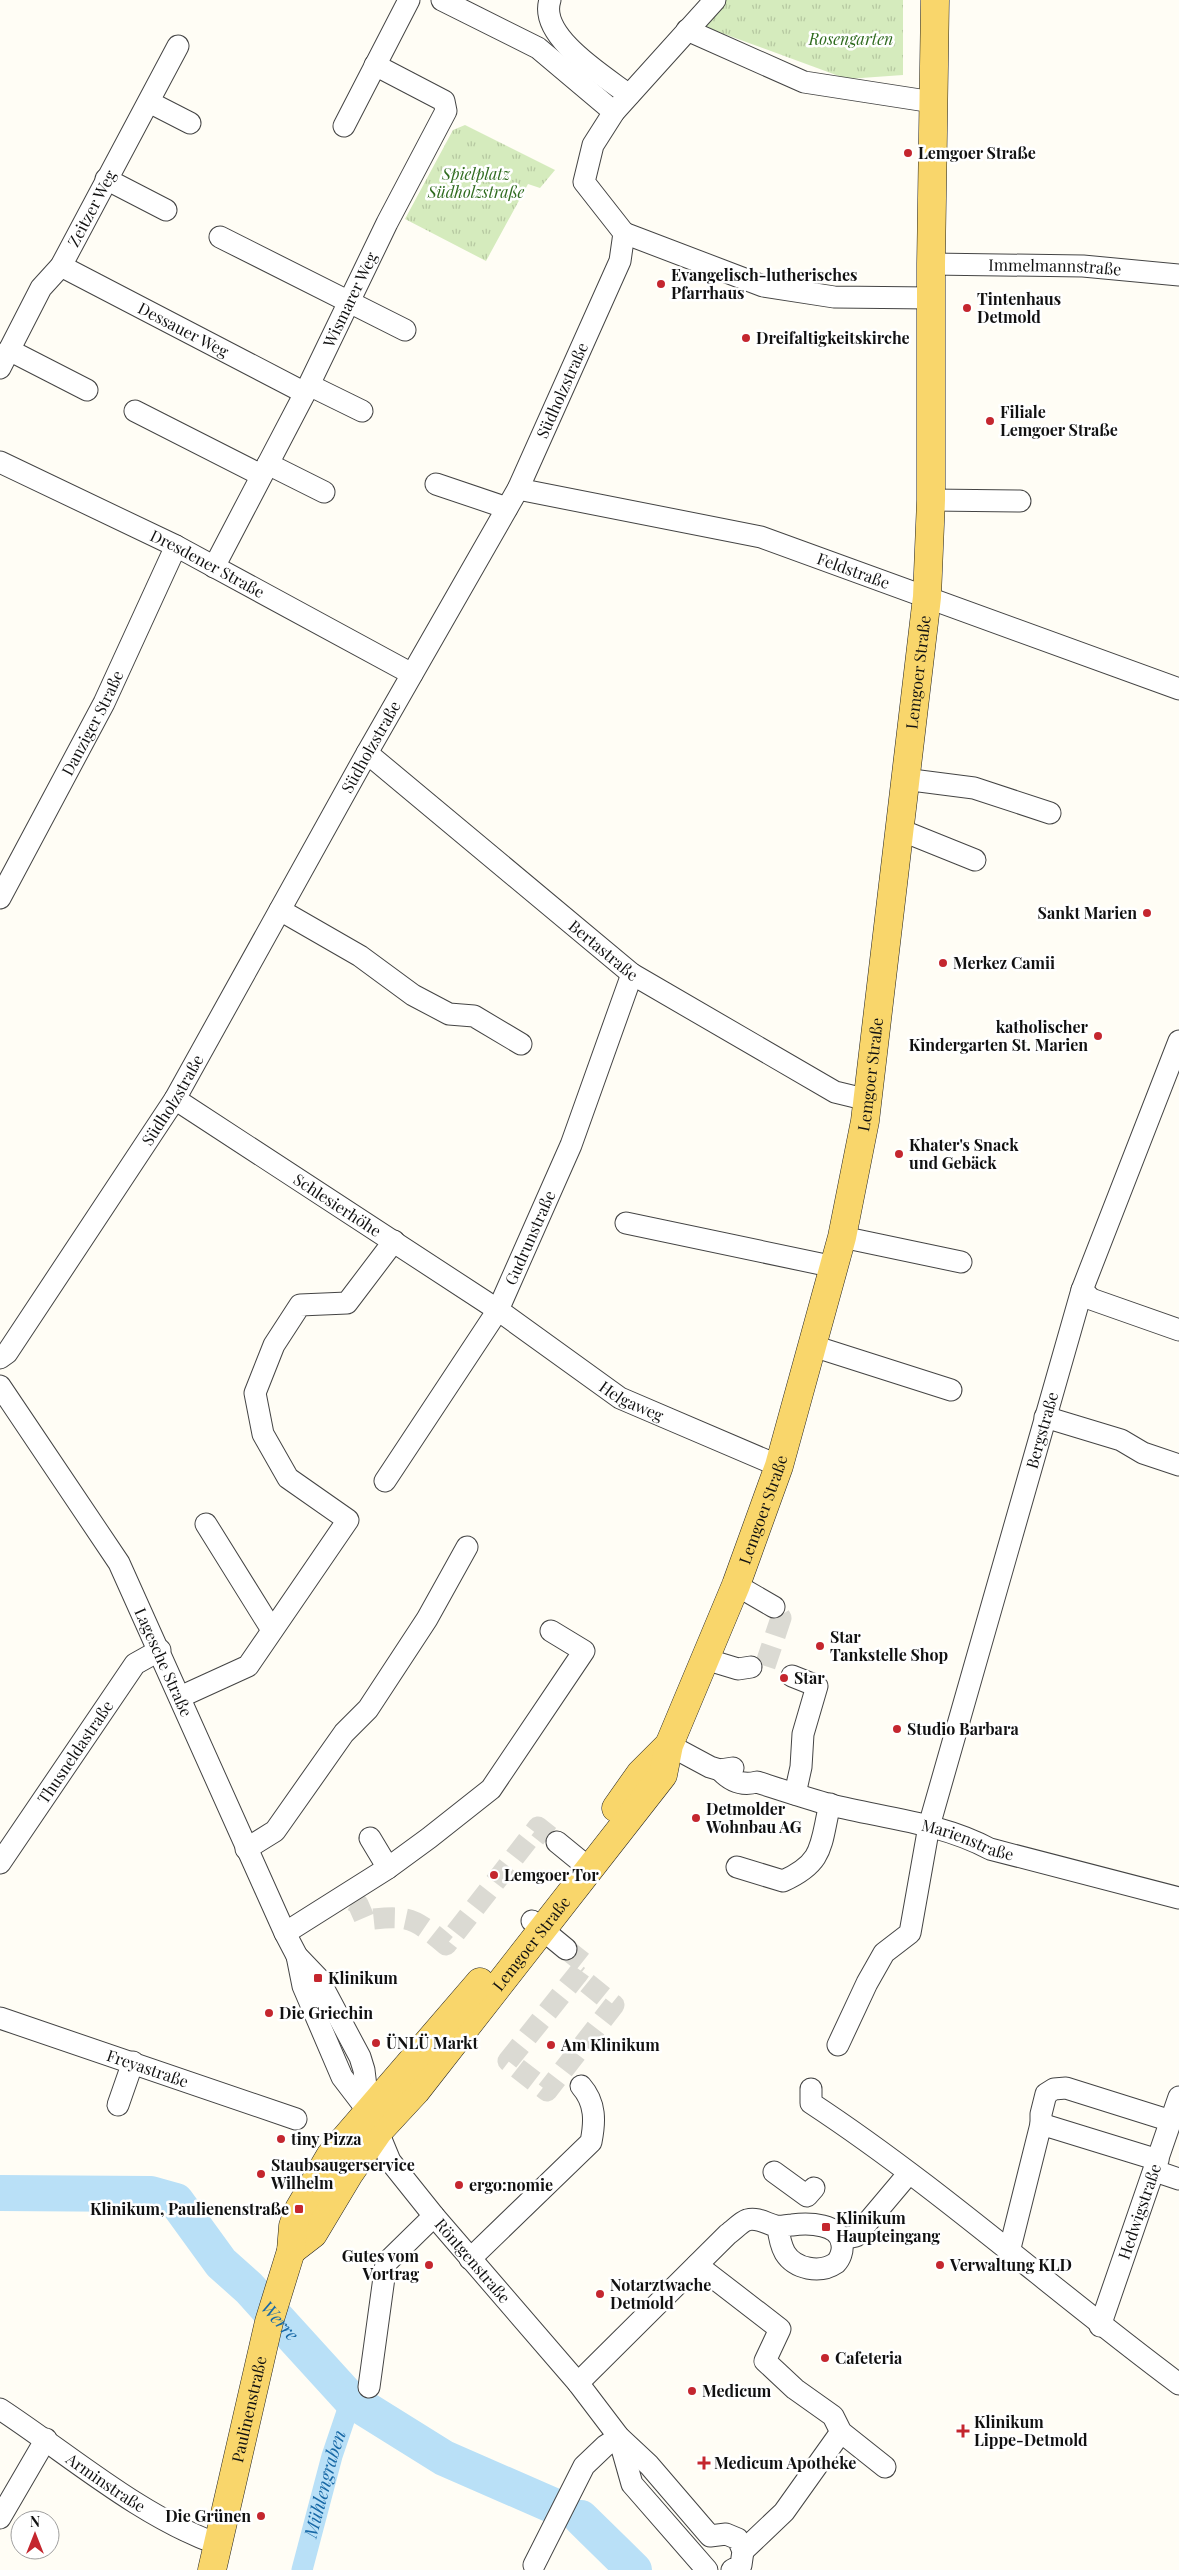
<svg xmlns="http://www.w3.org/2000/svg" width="1179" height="2570" viewBox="0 0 1179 2570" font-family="'Playfair Display',serif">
<defs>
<pattern id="grass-tufts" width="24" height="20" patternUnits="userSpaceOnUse" patternTransform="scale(1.25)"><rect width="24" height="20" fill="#d5ebbd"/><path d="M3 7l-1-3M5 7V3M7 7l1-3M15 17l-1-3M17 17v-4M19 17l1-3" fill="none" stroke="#b6c8a1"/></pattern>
</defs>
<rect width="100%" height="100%" fill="#fffdf5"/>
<g fill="url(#grass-tufts)">
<path d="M726 0H903V75L847 79 705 27Z"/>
<path d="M465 125 555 170 540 188 528 184 486 261 405 219 453 130Z"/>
</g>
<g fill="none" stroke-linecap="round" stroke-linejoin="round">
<path stroke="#b9e0f7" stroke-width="21" id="s1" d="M302 2570 332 2456 351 2400"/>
<g stroke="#b9e0f7" stroke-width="36">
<path id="s2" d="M0 2193 151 2194 176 2201 221 2263 249 2288 351 2400 444 2458 554 2506"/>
<path d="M581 2518 634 2570"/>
</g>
<g stroke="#dbdad3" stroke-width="21" stroke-dasharray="21 11" stroke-linecap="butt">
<path d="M765 1666 781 1618 774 1607"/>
<path d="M353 1901 358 1904 365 1920C409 1915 413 1917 446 1945L538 1827 557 1842"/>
<path d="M566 1949 585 1964 577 1975 508 2061 547 2091 614 2005 577 1975"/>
</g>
<g stroke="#444" stroke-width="23">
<g id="minor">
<path d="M442 0 538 48 614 112"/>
<path d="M550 0C538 36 604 76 629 95"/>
<path d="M687 30 804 82 933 102"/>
<path d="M149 102 190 123"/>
<path d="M344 126 409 0"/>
<path d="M106 179 166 210"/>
<path d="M624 233 763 286 834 297 931 298"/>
<path d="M220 237 405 330"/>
<path id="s3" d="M931 264 1083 266 1179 275"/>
<path id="s4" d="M61 266 305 393"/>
<path d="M9 350 87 390"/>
<path id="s5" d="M0 368 41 288 61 266 178 46"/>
<path d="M309 385 362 411"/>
<path d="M135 411 261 475"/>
<path id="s6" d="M0 462 176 546 412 674"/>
<path d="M268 464 324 492"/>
<path d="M436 484 507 508"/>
<path id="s7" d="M518 489 761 537 1179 689"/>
<path d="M931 500 1020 501"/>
<path id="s8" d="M214 567 305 393 387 223 446 111 444 101 375 65"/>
<path id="s9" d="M367 753 632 974 835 1092 868 1100"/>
<path d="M904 779 974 788 1050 813"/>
<path d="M898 829 975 860"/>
<path id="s10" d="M0 898 104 703 176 546"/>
<path d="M280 910 360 956 413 995 449 1014 474 1016 521 1044"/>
<path id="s11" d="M175 1099 498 1310 620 1398 779 1466"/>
<path d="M626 1223 835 1267"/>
<path d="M842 1237 961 1262"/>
<path d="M1082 1290 1091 1299 1179 1330"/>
<path d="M813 1346 951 1390"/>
<path id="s12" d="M0 1358 7 1353 175 1099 367 753 518 489 620 261 624 233 584 182 593 145 614 112 715 0"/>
<path id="s13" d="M0 1386 119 1563 285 1933 297 1956 318 1978 360 2057 364 2070 369 2112"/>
<path d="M1045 1417 1121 1440 1143 1453 1179 1465"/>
<path id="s14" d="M385 1481 498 1310 571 1145 632 974"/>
<path d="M206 1524 272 1630"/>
<path d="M736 1585 774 1607"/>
<path d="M705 1659 738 1669 751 1667"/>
<path d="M792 1676 817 1686 803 1734 801 1767 795 1794"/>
<path d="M180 1697 248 1666 348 1520 288 1478 263 1434 255 1393 274 1345 300 1305 347 1303 394 1241"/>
<path d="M669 1745 710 1767 720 1770 733 1768"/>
<path id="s15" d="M720 1770C730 1781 742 1786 757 1782 782 1790 806 1798 831 1805 884 1818 942 1823 990 1849L1179 1898"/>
<path d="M370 1838 388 1868"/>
<path d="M557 1842 590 1869"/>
<path d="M246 1849 275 1831 344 1733 368 1709 427 1619 467 1547"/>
<path id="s16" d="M0 1863 135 1664 160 1650"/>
<path d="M737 1867 783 1881C825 1862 820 1845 830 1804"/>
<path d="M532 1921 566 1949"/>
<path d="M285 1933 388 1868 429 1838 491 1789 584 1651 551 1631"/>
<path d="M297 1956 303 1986 342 2077 368 2111"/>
<path id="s17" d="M0 2018 296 2119"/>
<path id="s18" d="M838 2045 867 1983 884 1953 910 1933 929 1826 1082 1290 1179 1041"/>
<path d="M811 2089V2103C940 2188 1055 2292 1179 2384"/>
<path d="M118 2105 133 2062"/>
<path d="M1041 2124V2114L1046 2094 1054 2089 1066 2088 1171 2121"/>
<path id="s19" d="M378 2132 390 2161 434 2216 578 2383 619 2437 649 2465 710 2536 726 2534 738 2539 743 2551 741 2565 732 2570"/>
<path d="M1155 2171 1179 2179"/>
<path d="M774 2172 807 2196 814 2188"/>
<path d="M842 2239 856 2236 904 2179 910 2174"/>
<path d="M1009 2252 1041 2124 1158 2160"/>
<path d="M470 2259 591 2142C595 2122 596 2103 581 2086"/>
<path d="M697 2265 780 2329 765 2361 795 2389 833 2416 841 2432 885 2467"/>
<path id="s20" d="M1100 2326 1179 2097"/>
<path d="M578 2383 728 2234C734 2230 741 2222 747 2220 758 2217 767 2224 776 2226 781 2227 787 2225 792 2225 808 2223 841 2223 842 2245 843 2251 840 2259 836 2263 820 2274 795 2269 785 2253 780 2244 779 2236 778 2227"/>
<path d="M369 2387 386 2263 434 2216"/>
<path id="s21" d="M0 2409C70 2455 138 2515 217 2544"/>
<path d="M619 2438 632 2484 707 2570"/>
<path d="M0 2518 46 2439"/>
<path d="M743 2551 784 2512 841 2432"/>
<path d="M534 2565 584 2466 605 2446 619 2437"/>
</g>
</g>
<g stroke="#222" stroke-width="29">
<g id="major">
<path d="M616 1808 640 1774 668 1746"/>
<path id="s22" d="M291 2251 313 2234 349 2174 378 2132 416 2091 663 1775 669 1745 736 1585 779 1466 842 1237 865 1121 927 597 931 500V264L935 0"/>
<path id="s23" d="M212 2570 269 2322 291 2251 293 2226 299 2209 330 2156 480 1982"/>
</g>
</g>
<use href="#minor" stroke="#fff" stroke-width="21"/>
<use href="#major" stroke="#f9d66b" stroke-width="28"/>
</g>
<g fill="#c4262e" stroke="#fff" stroke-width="2">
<circle cx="908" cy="153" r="5"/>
<circle cx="661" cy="284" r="5"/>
<circle cx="967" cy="308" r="5"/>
<circle cx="746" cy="338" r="5"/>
<circle cx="990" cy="421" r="5"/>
<circle cx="1147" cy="913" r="5"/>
<circle cx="943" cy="963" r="5"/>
<circle cx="1098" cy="1036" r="5"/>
<circle cx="899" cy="1154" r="5"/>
<circle cx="820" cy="1646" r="5"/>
<circle cx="784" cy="1678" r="5"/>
<circle cx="897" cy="1729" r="5"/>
<circle cx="696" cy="1818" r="5"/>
<circle cx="494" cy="1875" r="5"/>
<rect x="313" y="1973" width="10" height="10" rx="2.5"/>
<circle cx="269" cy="2013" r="5"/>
<circle cx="376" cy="2043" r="5"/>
<circle cx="551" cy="2045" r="5"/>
<circle cx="281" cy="2139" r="5"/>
<circle cx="261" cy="2174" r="5"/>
<circle cx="459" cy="2185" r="5"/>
<rect x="294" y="2204" width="10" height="10" rx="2.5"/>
<rect x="821" y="2222" width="10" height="10" rx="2.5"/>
<circle cx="429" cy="2265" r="5"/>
<circle cx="940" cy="2265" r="5"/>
<circle cx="600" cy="2294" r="5"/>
<circle cx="825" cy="2358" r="5"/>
<circle cx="692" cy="2391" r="5"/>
<path d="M960.5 2423.5h5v5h5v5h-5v5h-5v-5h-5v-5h5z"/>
<path d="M701.5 2455.5h5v5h5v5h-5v5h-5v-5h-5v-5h5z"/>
<circle cx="261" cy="2516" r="5"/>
</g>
<g text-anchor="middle" stroke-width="5" stroke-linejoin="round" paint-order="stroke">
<g font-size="16" font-style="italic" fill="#2f6b1f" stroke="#fff">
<text x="851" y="45">Rosengarten</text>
<text x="476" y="180">Spielplatz<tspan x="476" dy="18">Südholzstraße</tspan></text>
</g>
<g font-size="16" font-weight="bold" fill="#111" stroke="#fff" text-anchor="start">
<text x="918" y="159">Lemgoer Straße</text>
<text x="671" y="281">Evangelisch-lutherisches<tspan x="671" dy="18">Pfarrhaus</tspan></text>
<text x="977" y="305">Tintenhaus<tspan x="977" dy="18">Detmold</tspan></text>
<text x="756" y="344">Dreifaltigkeitskirche</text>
<text x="1000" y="418">Filiale<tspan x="1000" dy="18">Lemgoer Straße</tspan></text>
<text x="1137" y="919" text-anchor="end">Sankt Marien</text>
<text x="953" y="969">Merkez Camii</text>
<text x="1088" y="1033" text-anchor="end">katholischer<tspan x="1088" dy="18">Kindergarten St. Marien</tspan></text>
<text x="909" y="1151">Khater's Snack<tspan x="909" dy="18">und Gebäck</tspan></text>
<text x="830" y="1643">Star<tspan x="830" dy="18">Tankstelle Shop</tspan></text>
<text x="794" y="1684">Star</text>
<text x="907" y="1735">Studio Barbara</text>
<text x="706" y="1815">Detmolder<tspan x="706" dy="18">Wohnbau AG</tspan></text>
<text x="504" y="1881">Lemgoer Tor</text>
<text x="328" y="1984">Klinikum</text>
<text x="279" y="2019">Die Griechin</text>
<text x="386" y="2049">ÜNLÜ Markt</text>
<text x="561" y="2051">Am Klinikum</text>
<text x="291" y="2145">tiny Pizza</text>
<text x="271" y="2171">Staubsaugerservice<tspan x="271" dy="18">Wilhelm</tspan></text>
<text x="469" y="2191">ergo:nomie</text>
<text x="289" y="2215" text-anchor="end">Klinikum, Paulienenstraße</text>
<text x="836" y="2224">Klinikum<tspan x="836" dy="18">Haupteingang</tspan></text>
<text x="419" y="2262" text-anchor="end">Gutes vom<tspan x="419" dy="18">Vortrag</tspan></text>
<text x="950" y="2271">Verwaltung KLD</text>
<text x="610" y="2291">Notarztwache<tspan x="610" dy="18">Detmold</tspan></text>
<text x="835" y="2364">Cafeteria</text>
<text x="702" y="2397">Medicum</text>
<text x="974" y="2428">Klinikum<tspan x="974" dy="18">Lippe-Detmold</tspan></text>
<text x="714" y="2469">Medicum Apotheke</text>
<text x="251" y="2522" text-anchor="end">Die Grünen</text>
</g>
<g font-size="16" fill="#111" stroke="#fff">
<text dy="6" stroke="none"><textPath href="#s5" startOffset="185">Zeitzer Weg</textPath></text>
<text dy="6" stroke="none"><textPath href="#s3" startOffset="124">Immelmannstraße</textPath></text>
<text dy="6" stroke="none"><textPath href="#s8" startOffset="300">Wismarer Weg</textPath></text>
<text dy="6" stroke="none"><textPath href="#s4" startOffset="138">Dessauer Weg</textPath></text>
<text dy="6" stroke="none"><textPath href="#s12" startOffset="1121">Südholzstraße</textPath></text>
<text dy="6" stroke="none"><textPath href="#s6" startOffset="231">Dresdener Straße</textPath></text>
<text dy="6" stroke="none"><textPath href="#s7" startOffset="346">Feldstraße</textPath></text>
<text dy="6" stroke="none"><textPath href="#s22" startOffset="1744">Lemgoer Straße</textPath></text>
<text dy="6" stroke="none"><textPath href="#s10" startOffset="198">Danziger Straße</textPath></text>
<text dy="6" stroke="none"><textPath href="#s12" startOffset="716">Südholzstraße</textPath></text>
<text dy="6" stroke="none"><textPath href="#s9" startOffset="308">Bertastraße</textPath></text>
<text dy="6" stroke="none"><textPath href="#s22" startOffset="1339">Lemgoer Straße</textPath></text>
<text dy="6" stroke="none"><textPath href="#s12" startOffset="311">Südholzstraße</textPath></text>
<text dy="6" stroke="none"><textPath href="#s11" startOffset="194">Schlesierhöhe</textPath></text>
<text dy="6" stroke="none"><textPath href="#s14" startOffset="284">Gudrunstraße</textPath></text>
<text dy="6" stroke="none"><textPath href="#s11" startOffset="548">Helgaweg</textPath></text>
<text dy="6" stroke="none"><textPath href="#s18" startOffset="656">Bergstraße</textPath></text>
<text dy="6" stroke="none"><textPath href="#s22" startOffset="890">Lemgoer Straße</textPath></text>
<text dy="6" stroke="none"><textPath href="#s13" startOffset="322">Lagesche Straße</textPath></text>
<text dy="6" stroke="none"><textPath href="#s16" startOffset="134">Thusneldastraße</textPath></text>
<text dy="6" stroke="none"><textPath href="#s15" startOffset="260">Marienstraße</textPath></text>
<text dy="6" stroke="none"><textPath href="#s22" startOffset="392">Lemgoer Straße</textPath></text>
<text dy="6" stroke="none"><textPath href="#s17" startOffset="156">Freyastraße</textPath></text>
<text dy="6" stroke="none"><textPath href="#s20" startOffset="121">Hedwigstraße</textPath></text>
<text dy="6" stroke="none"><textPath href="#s19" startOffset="161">Röntgenstraße</textPath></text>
<text dy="6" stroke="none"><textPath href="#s23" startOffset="165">Paulinenstraße</textPath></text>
<text dy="6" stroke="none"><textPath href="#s21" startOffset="129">Arminstraße</textPath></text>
</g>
<g font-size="18" font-style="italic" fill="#1768a6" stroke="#fff">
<text dy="6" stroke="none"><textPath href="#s2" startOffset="336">Werre</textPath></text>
<text dy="6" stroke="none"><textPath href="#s1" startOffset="89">Mühlengraben</textPath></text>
</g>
</g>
<g transform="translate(35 2535)"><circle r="24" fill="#ffffff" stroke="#a0a0a0"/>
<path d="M0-4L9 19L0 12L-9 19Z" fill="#c4262e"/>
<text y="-8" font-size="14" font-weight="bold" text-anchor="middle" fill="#111111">N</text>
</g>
</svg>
